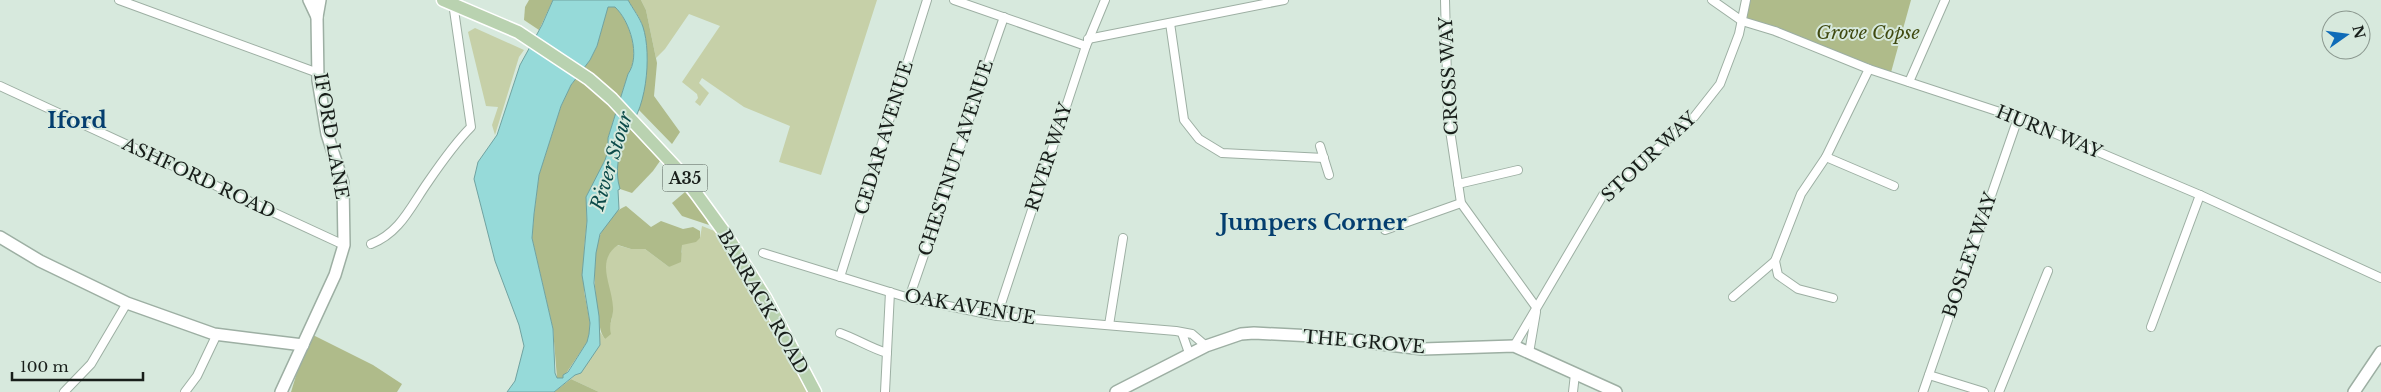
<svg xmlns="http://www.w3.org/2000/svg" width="2381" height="392" viewBox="0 0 2381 392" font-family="'Libre Baskerville',serif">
<rect width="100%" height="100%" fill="#d7e9dd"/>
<g fill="#c6d0a8">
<path d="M641 0H877L821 175 779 162 790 126 744 107 702 78 699 83 709 93 700 106 695 102 698 98 697 94 682 82 720 26 689 14 665 49 656 58 646 10Z"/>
<path d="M475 28 524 50 519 57 495 135 492 125 498 107 486 106 468 32Z"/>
<path d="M702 226 727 236 815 392H599L571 379 600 345V332L605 339C607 332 611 324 612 317 616 292 592 263 617 245L631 249H645L669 267 682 252V244L700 238Z"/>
</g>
<g fill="#afbb8a">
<path d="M529 0H553L539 30 524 20 525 7Z"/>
<path d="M628 0H641L646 10 657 63 654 96 680 132 672 144 638 109C648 84 650 54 643 28 641 18 633 9 628 0Z"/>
<path d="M1746 0H1911L1890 76 1742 21Z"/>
<path d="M608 6 615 7C630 21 641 56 628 74L608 138V151L605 161 586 197 587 221 584 250V291L590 323 589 334 587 342 563 378H557L553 329 532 238 534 214 539 175 561 106 571 85 590 60 597 46Z"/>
<path d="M629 128 660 161 653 171 632 193 620 189 616 177 617 166 623 133Z"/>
<path d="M685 192 701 210 709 225 682 216 672 203Z"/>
<path d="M626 206 651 227 661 221 683 229 693 227 700 231V238L696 242 682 245 681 262 669 267 645 249H631L618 245C595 261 612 285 613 307 614 317 608 324 611 334L605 339C599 331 600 324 598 314 593 279 588 223 626 206Z"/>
<path d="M309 333 373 365 402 384 397 392H291Z"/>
<path d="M571 379 599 392H554Z"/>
</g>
<path fill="#96dad9" stroke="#70a2a0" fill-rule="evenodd" d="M553 0H628C633 9 640 18 643 27 652 54 647 116 623 133 620 153 614 170 620 189L618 190 619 209 600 234 596 253 594 283 599 316 600 345 581 373 575 375 554 392H507L515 381 524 346 519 325 495 261 474 179 478 162 497 135 520 65 542 25ZM608 7H615C630 21 641 56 628 74L608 138V151L605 160 586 197 587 221 582 275 590 323 589 334 587 342 568 372 563 375V378H557L555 373 553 329 532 238 534 214 539 175 561 106 571 85 590 60 597 46Z"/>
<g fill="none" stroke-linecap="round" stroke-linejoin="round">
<g stroke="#9dafa3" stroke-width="10">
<g id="street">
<path d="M119 0 318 73"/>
<path d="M954 0 1086 46"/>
<path d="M1445 0 1448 117 1461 203 1536 307"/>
<path d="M1712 0 1742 21 1775 31 1869 69 2018 118 2200 195 2381 278"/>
<path d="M1170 23 1184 120 1199 139 1222 153 1324 158"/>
<path d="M1088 39 1284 0"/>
<path d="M1909 82 1945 0"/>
<path d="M0 86 344 245"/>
<path d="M1320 146 1329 175"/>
<path d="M1826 157 1894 186"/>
<path d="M1458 184 1518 170"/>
<path d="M1385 230 1461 203"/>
<path d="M371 244C400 233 411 206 428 182 441 163 455 143 471 127L453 3"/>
<path d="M763 253 909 298 997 316 1176 331 1192 334 1206 346"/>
<path d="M840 277 927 0"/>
<path d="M1733 297 1775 261"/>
<path d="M909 298C942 205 971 110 1004 17"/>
<path d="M1833 298 1798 289 1778 275 1775 261 1801 194 1826 157 1869 69"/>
<path d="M997 316 1086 46 1105 0"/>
<path d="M1109 325 1123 238"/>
<path d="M2151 327 2200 195"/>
<path d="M840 333C857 339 870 348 887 353"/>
<path d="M1182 333 1189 353"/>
<path d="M1514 346 1603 195 1694 117 1720 84 1739 34 1746 0"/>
<path d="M1529 353 1536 312"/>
<path d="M1929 375 1984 392"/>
<path d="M64 392 91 364 127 303"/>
<path d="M185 392 197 376 217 334"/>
<path d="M885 392 890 292"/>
<path d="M1573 392 1575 374"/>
<path d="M1923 392 2018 118"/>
<path d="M1999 392 2048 271"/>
</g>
</g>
<g stroke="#9dafa3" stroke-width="14">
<g id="secondary">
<path d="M309 0 317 17"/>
<path d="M0 237 40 261 127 303 214 334 303 345"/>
<path d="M281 392 335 275 344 245 343 183 327 134 318 80 317 17 320 0"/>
<path d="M1116 392 1206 346 1241 334 1254 333 1313 336 1423 349 1514 346 1616 392"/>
<path d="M2354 392 2381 352"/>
</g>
</g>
<g stroke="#fff" stroke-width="15">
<path id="primary" d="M443 0 518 32 589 79 612 99 682 174 727 236 766 299 815 392"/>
</g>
<use href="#street" stroke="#fff" stroke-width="8"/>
<use href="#secondary" stroke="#fff" stroke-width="11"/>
<use href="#primary" stroke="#b9d2b0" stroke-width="12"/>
</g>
<g text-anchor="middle" stroke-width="4" stroke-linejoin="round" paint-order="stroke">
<rect fill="#d7e9dd" stroke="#515b54" stroke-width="1" x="662.5" y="164.5" width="45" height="27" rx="4"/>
<g font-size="16" font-weight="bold" fill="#181e1a">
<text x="685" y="184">A35</text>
</g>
<g font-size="18" font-style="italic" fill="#404a11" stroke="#d7e9dd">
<text x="1868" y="39">Grove Copse</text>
</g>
<g font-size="18" fill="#181e1a" stroke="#d7e9dd">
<text transform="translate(1449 76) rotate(-93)" y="6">CROSS WAY</text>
<text transform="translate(2049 132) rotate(22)" y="6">HURN WAY</text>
<text transform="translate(331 136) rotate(80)" y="6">IFORD LANE</text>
<text transform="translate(884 138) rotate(-73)" y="6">CEDAR AVENUE</text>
<text transform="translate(1049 157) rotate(-72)" y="6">RIVER WAY</text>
<text transform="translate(1649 157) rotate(-43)" y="6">STOUR WAY</text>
<text transform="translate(956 158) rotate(-72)" y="6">CHESTNUT AVENUE</text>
<text transform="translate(199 178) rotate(25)" y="6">ASHFORD ROAD</text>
<text transform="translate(1970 255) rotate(-71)" y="6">BOSLEY WAY</text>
<text transform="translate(763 302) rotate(60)" y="6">BARRACK ROAD</text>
<text transform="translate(970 307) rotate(10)" y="6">OAK AVENUE</text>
<text transform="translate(1364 342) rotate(5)" y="6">THE GROVE</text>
</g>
<g font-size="19" font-style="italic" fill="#0b4a49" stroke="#d7e9dd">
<text transform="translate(611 161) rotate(-73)" y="7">River Stour</text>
</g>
<g font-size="22" font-weight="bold" fill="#043e6f" stroke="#d7e9dd">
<text x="77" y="128">Iford</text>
<text x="1313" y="230">Jumpers Corner</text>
</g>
</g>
<g transform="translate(2346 35) rotate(76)"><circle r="24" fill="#d7e9dd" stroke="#8b988f"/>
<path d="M0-4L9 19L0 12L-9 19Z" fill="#0f6bb8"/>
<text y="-8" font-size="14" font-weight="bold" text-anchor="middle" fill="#181e1a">N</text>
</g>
<path d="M12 372v8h131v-8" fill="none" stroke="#181e1a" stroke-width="2.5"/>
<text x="20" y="372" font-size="15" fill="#181e1a" stroke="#d7e9dd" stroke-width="4" paint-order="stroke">100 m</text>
</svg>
